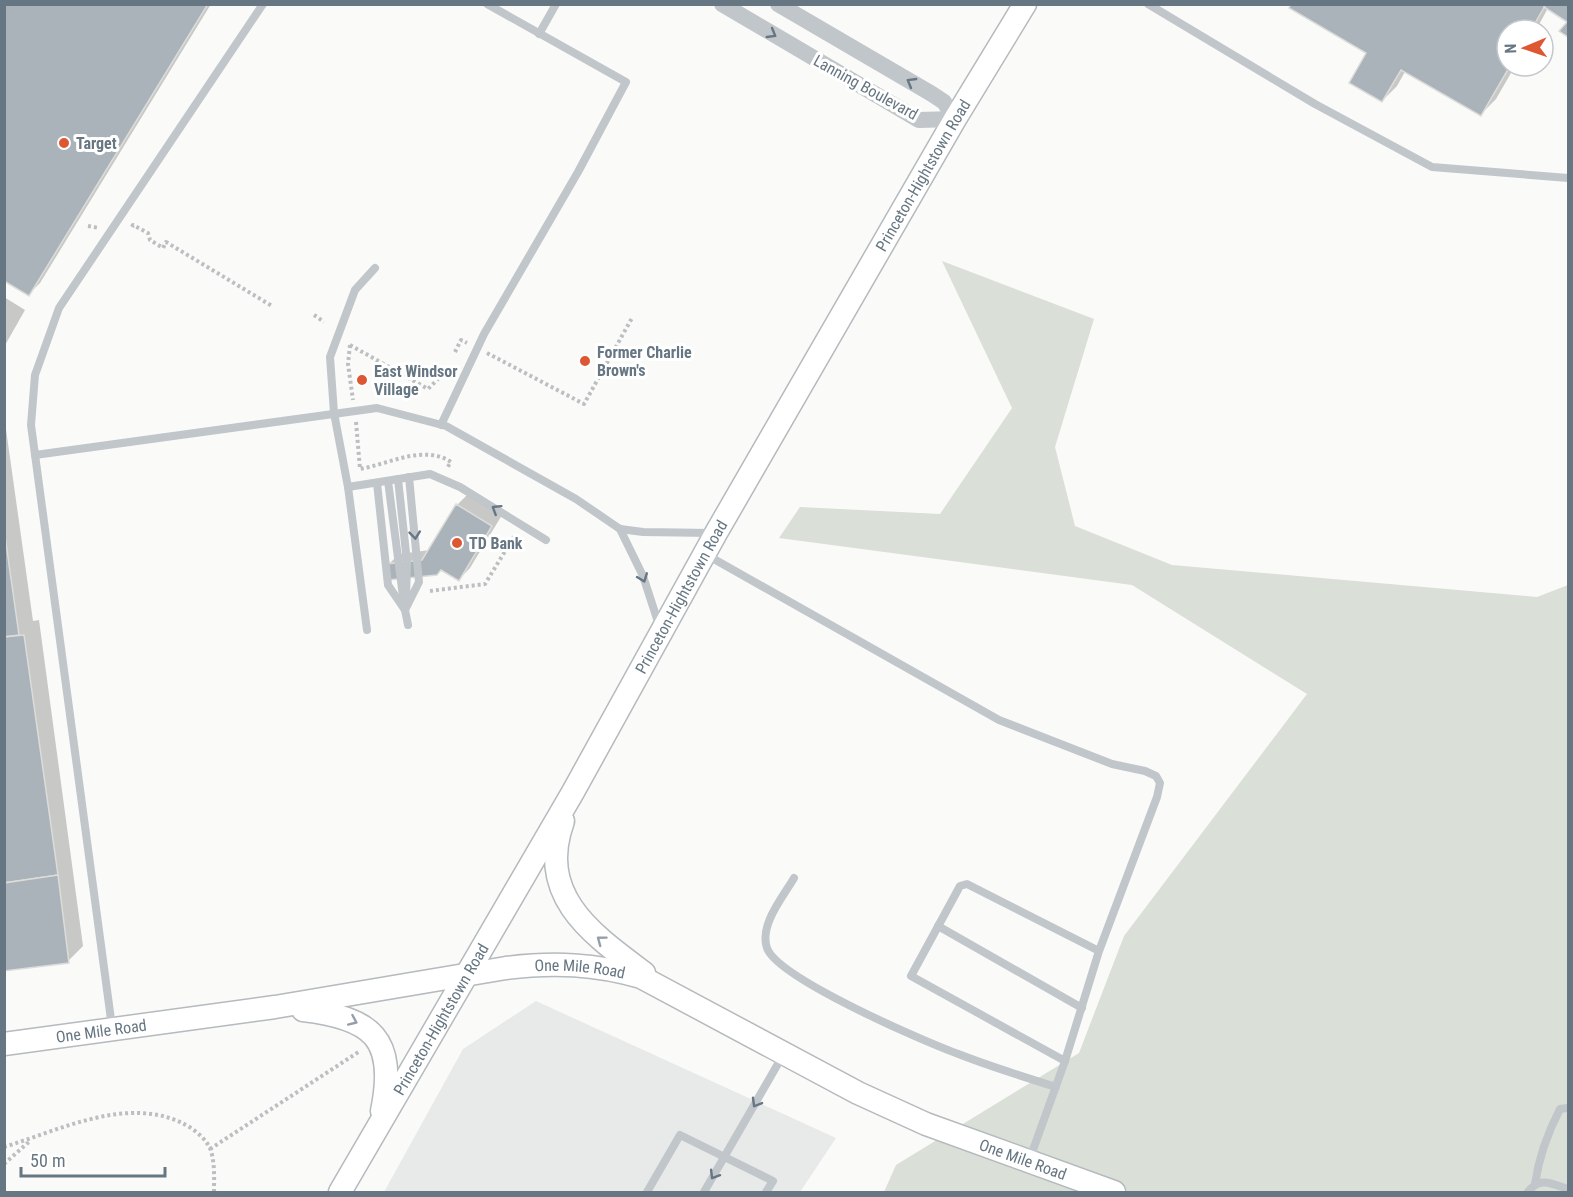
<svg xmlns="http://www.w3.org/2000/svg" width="1573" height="1197" viewBox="0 0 1573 1197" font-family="'Roboto Condensed',sans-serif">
<rect width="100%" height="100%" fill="#fafaf8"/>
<path fill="#e8e9e9" d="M536 1001 836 1138 800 1192H384L463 1049Z"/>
<path fill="#dadfd7" d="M942 261 1094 319 1055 447 1075 526 1172 565 1537 597 1568 585V1192H884L896 1165 1079 1053 1124 936 1307 694 1132 585 779 538 800 507 940 514 1012 408Z"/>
<g fill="#0003">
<path d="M4 4H211L40 283 29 294Z"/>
<path d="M1293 4H1568V21L1548 8 1536 30H1507V66H1515L1496 99 1481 114 1406 70 1397 86 1382 101 1368 53Z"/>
<path d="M4 297 25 310 4 347Z"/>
<path d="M4 415 33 621 39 620 83 946 68 961 4 970Z"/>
<path d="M468 494 502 515 470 568 459 579 442 569 388 565 399 554 430 550 457 505Z"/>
</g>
<g fill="#aab3b9" stroke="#dcdcda" stroke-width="1.5">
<path d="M4 4H208L29 296 4 281Z"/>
<path d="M1291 4H1546L1531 30H1507V66H1510L1481 116 1401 70 1382 102 1349 83 1366 53 1289 8Z"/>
<path d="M1546 4H1568V37L1559 31 1567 22 1544 7Z"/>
<path d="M456 504 492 526 459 581 441 570 437 575 388 580 386 564 422 560Z"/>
<path d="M4 529 19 635 4 637Z"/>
<path d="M24 635 58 875 4 883V637Z"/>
<path d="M58 875 69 963 4 971V883Z"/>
</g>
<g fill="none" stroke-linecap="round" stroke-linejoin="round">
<g stroke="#b4babe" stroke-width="25">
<g id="secondary">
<path d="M563 821C536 896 592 934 644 973"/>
<path d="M303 1010C372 1018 397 1038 382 1111"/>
<path id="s1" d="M4 1044 275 1007 506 968C554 962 595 964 641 977L858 1093 926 1124 1114 1192"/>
<path id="s2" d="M340 1192 573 792 716 533 955 119 1025 4"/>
</g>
</g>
<g stroke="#bcbfc2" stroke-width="4" stroke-dasharray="3 3" stroke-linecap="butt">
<path d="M88 226 99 228"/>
<path d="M132 227 133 225 148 233 150 240 163 248 166 242 272 306"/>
<path d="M314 315 324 322"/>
<path d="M350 345 348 364 353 400"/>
<path d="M350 345 428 389 440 377"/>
<path d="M455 352 461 340 467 343"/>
<path d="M487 353 584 404 632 318"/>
<path d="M356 422 360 469C389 464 424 444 451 462L447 468"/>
<path d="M430 591 485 584 515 535"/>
<path d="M4 1147C60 1130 126 1096 182 1123 193 1128 207 1139 211 1151 215 1165 214 1178 214 1192"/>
<path d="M210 1149 360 1051"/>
<path d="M4 1164 30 1141"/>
</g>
<g stroke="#c1c6ca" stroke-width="8">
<path d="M1148 4 1315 104 1432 167 1568 178"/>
<path d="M539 34 556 4"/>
<path d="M441 425 484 334 578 172 626 82 487 4"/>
<path d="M35 455 377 408 446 426 576 499 620 529 643 532 712 533"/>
<path d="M398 479 407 562 406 601"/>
<path d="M388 481 404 604"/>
<path d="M377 483 388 585 405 610"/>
<path d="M348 487 430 474 460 487 546 540"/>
<path d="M620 529 643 576 660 628"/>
<path d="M705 554 999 720 1112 764 1145 771 1156 776 1160 783 1157 797 1099 951 1065 1061 911 976 960 886 967 884 1099 951"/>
<path d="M408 625 405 610 419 582 409 477"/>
<path d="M367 630 348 487 334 413 330 357 355 290 375 268"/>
<path d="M794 878C783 897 759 925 767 948 777 978 927 1043 961 1055 992 1067 1024 1077 1056 1087"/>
<path d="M938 926 1082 1008"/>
<path d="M112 1027 31 425 35 375 59 308 263 4"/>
<path d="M1029 1161 1065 1061"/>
<path d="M1535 1184C1539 1156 1547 1134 1560 1109L1568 1108"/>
<path d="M647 1192 680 1135 773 1181 766 1192"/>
<path d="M704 1192 783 1055"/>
<path d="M1528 1192C1540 1176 1552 1184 1568 1189"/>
</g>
<g stroke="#c1c6ca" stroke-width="16">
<path d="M722 4 919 120 955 119"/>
<path d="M778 4 932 94 944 102 955 119"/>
</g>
<use href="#secondary" stroke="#fff" stroke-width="22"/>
</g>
<defs><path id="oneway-chevron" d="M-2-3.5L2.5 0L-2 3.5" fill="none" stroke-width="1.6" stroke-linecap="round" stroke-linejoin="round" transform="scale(1.5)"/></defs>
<g stroke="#667682">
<use href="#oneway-chevron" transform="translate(772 34) rotate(30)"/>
<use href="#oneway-chevron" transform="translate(911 82) rotate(-150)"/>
<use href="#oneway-chevron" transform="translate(496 509) rotate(-148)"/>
<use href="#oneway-chevron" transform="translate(415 535) rotate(84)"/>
<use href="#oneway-chevron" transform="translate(643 578) rotate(69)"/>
<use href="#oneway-chevron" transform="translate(756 1103) rotate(120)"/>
<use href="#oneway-chevron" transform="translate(714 1175) rotate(121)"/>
</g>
<g stroke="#949fa8">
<use href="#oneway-chevron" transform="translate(601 940) rotate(-143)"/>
<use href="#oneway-chevron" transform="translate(353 1021) rotate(24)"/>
</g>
<g fill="#de5733" stroke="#fff" stroke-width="2">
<circle cx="64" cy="143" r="6"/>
<circle cx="585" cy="361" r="6"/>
<circle cx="362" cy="380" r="6"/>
<circle cx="457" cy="543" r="6"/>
</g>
<g text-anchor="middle" stroke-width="6" stroke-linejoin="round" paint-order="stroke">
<g font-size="16" fill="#667682" stroke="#fff">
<text transform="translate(866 87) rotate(29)" y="6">Lanning Boulevard</text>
<text dy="6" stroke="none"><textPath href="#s2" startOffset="1172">Princeton-Hightstown Road</textPath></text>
<text dy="6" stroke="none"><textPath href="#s2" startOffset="686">Princeton-Hightstown Road</textPath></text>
<text dy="6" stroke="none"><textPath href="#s1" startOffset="582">One Mile Road</textPath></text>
<text dy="6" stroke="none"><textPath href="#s2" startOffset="200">Princeton-Hightstown Road</textPath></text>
<text dy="6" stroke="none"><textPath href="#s1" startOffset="98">One Mile Road</textPath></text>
<text dy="6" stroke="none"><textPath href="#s1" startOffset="1068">One Mile Road</textPath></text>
</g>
<g font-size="16" font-weight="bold" fill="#667682" stroke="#fff" text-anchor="start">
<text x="76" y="149">Target</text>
<text x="597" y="358">Former Charlie<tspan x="597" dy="18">Brown's</tspan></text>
<text x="374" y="377">East Windsor<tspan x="374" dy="18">Village</tspan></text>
<text x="469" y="549">TD Bank</text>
</g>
</g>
<rect width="1573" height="1197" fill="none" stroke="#667682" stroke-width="12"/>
<g transform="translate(1525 48) rotate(268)"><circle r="28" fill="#ffffff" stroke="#c2c8cd" stroke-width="1.5"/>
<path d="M0-4.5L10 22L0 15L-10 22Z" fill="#de5733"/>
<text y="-9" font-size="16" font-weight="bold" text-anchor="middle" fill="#667682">N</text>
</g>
<path d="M21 1167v9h144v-9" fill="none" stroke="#667682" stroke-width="3"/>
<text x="30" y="1167" font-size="18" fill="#667682" stroke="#ffffff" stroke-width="4.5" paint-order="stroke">50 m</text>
</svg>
